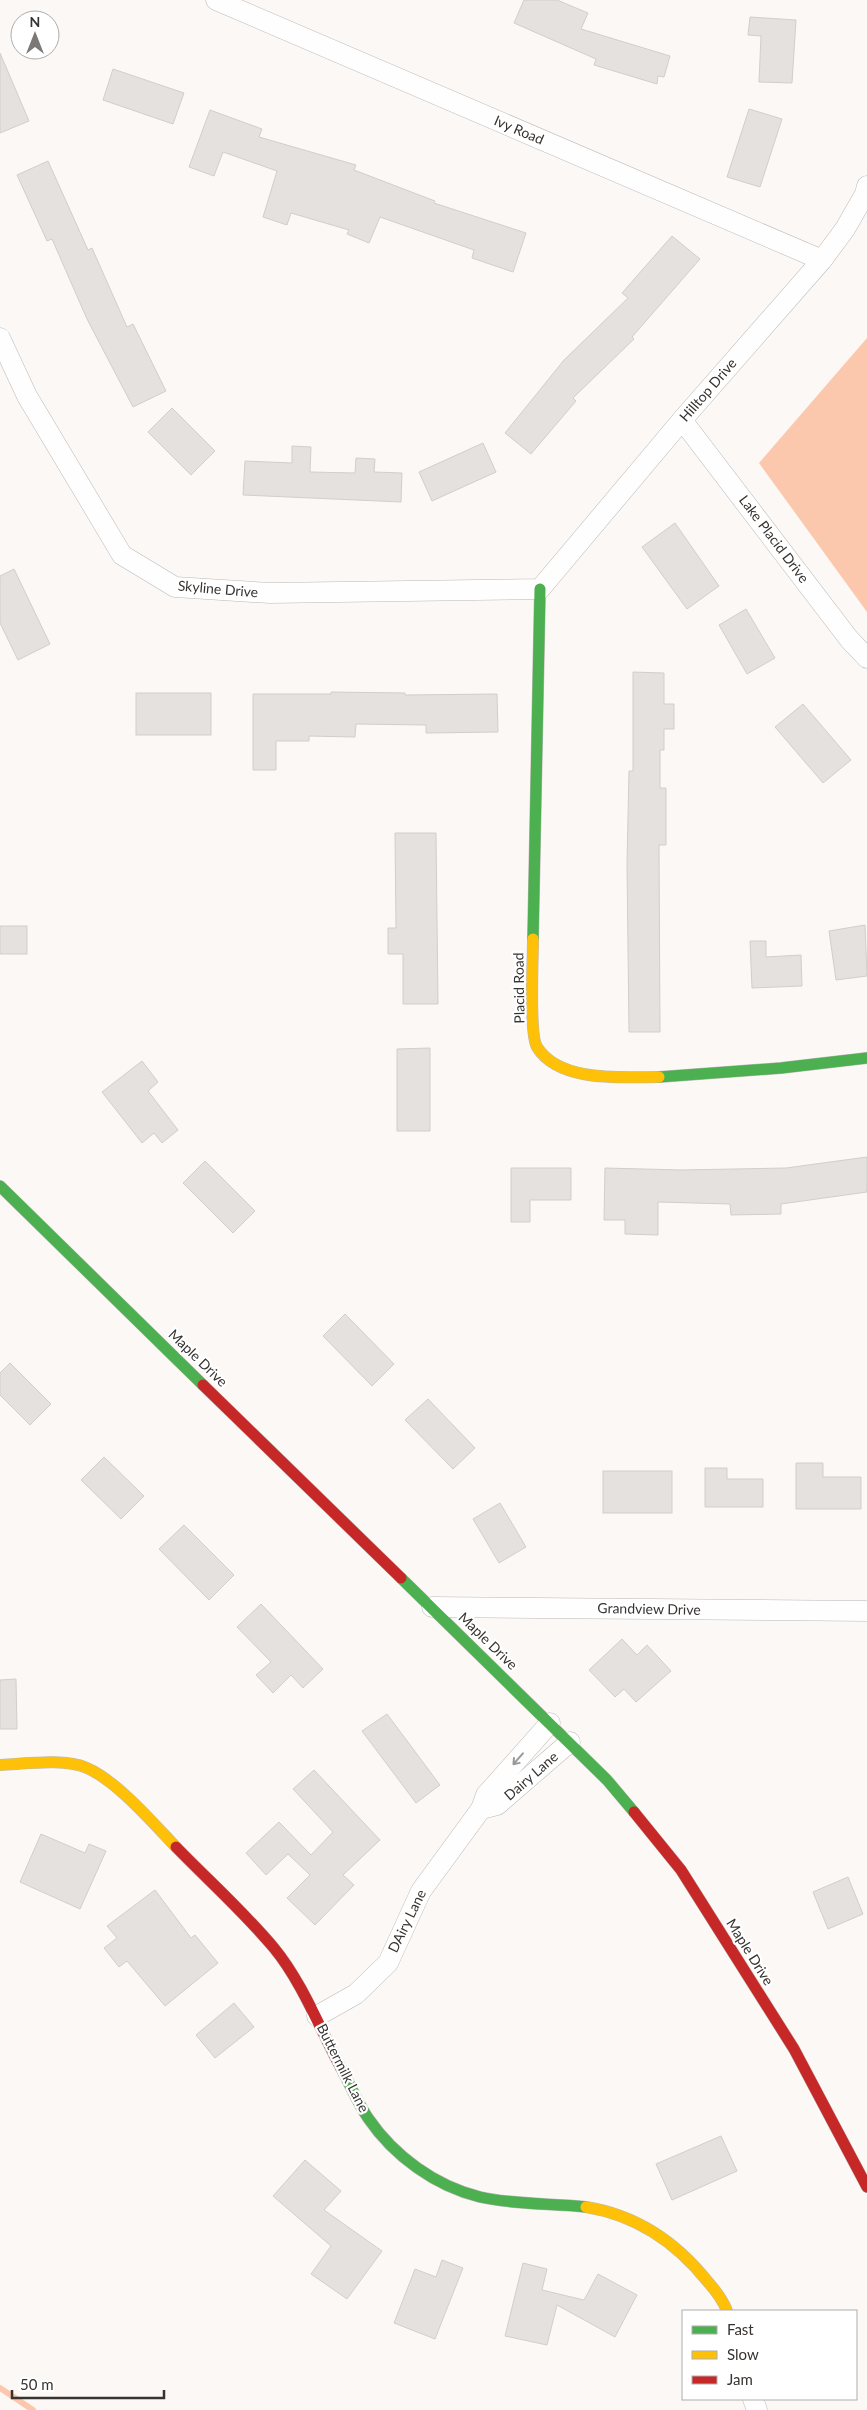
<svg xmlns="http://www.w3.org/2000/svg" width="867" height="2410" viewBox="0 0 867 2410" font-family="Lato,sans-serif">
<rect width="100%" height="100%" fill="#fbf8f6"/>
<path fill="#fcc8ad" d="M867 338V612L759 463Z"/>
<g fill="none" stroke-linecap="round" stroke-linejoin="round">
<path stroke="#fcc8ad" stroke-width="6" d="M0 2388 33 2410"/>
</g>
<g fill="#e4e1df" stroke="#d1cecc">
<path d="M524 0H557L588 13 581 29 670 56 664 77 658 76 657 84 594 65 596 59 514 23Z"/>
<path d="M750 17 796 20 792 83 759 82 761 36 748 35Z"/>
<path d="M0 53 29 121 0 133Z"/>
<path d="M113 69 184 93 173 124 103 100Z"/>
<path d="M749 109 782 119 760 187 727 177Z"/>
<path d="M210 110 262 129 259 137 356 165 354 170 435 201 434 203 526 233 513 272 472 258 474 250 380 217 369 243 347 234 349 230 291 213 287 225 263 217 277 171 223 152 214 176 189 167Z"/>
<path d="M48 161 88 250 92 248 127 327 133 324 166 391 133 407 87 319 52 239 47 241 17 175Z"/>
<path d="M672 236 700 259 632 337 634 339 573 398 576 401 531 454 505 433 564 360 628 298 622 293Z"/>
<path d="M172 408 215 451 191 475 148 432Z"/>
<path d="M483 443 496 472 432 501 419 472Z"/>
<path d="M292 446 311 447 310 472 355 473 356 458 375 459 374 472 402 473 401 502 243 495 245 461 292 463Z"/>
<path d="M675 523 719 586 687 609 642 547Z"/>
<path d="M14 569 50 644 18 660 0 623V576Z"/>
<path d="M746 609 775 658 747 674 719 625Z"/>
<path d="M633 672 664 673V704H674V729H664V750H660V788H666V845H659L660 1032H629L627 864 629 771H633Z"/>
<path d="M331 692 405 693V695L497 694 498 732 426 733V725L356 724 355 737 309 736V741H276V770H253V694H331Z"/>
<rect x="136" y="693" width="75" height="42"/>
<path d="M803 704 851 760 823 783 775 727Z"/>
<path d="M395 833H436L438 1004H403V954H388V928H396Z"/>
<path d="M865 925 867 976 836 980 829 931Z"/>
<rect x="0" y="926" width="27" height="28"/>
<path d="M750 941H766V957L801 955 802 986 752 988Z"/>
<path d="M430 1048V1131H397V1049Z"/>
<path d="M142 1061 158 1082 148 1091 178 1130 162 1143 154 1133 142 1143 102 1092Z"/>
<path d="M867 1157V1192L781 1204V1214L731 1215 730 1204 658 1202V1235L625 1234V1220H604L605 1168 681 1170 786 1168Z"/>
<path d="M205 1161 255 1211 233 1233 183 1183Z"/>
<path d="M511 1168H571V1200H530V1222H511Z"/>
<path d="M345 1314 394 1364 372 1386 323 1336Z"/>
<path d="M10 1363 51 1404 30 1425 0 1395V1373Z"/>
<path d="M428 1399 475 1448 453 1469 405 1420Z"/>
<path d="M104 1457 144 1496 121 1519 81 1480Z"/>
<path d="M796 1463H823V1477H861V1509H796Z"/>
<path d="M705 1468H727V1479H763V1507H705Z"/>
<rect x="603" y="1471" width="69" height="42"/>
<path d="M500 1503 526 1547 499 1563 473 1519Z"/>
<path d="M184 1525 234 1575 209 1600 159 1549Z"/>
<path d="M261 1604 323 1669 303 1688 291 1675 273 1693 256 1675 271 1662 237 1627Z"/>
<path d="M622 1639 637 1655 647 1645 671 1671 636 1702 624 1689 615 1697 589 1670Z"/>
<path d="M16 1679 17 1729H0V1680Z"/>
<path d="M387 1714 440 1785 416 1803 362 1731Z"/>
<path d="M314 1770 380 1840 343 1875 354 1885 315 1925 287 1898 310 1875 288 1854 266 1875 246 1853 279 1822 311 1855 333 1832 293 1789Z"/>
<path d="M41 1834 85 1853 89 1844 106 1851 80 1909 20 1882Z"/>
<path d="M848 1877 863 1914 828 1929 813 1892Z"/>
<path d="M155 1890 191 1938 195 1935 218 1963 165 2006 127 1961 119 1967 104 1948 117 1938 107 1926Z"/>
<path d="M234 2003 254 2027 215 2058 196 2035Z"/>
<path d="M721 2136 737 2171 672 2200 656 2164Z"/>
<path d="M305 2160 341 2191 324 2210 382 2251 347 2299 311 2274 331 2246 273 2196Z"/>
<path d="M442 2260 463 2268 435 2339 394 2323 415 2269 436 2277Z"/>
<path d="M523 2263 547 2269 542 2290 584 2300 598 2274 637 2295 615 2337 557 2305 547 2345 505 2336Z"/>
</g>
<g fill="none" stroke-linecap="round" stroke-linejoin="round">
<g stroke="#bcb9b7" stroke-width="21">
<g id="street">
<path d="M216 0 822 260"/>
<path d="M0 338 27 396 122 555 175 587 270 593 540 589 682 420 822 260 845 229 865 194 867 186"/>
<path d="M682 420 849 639 867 658"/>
<path d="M432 1607 867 1611"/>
<path d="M481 1809 497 1805 570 1742"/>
<path d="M317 2016 356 1994 388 1963 421 1891 481 1809 486 1795 550 1723"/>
<path d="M753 2399 757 2410"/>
</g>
</g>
<g stroke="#bcb9b7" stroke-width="12">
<g id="fast">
<path d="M533 939 540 589"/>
<path d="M659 1077 781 1068 867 1058"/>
<path d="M0 1186 203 1385"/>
<path d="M401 1578 607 1780 634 1812"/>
<path d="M341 2068C350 2084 357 2102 368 2118 394 2156 435 2186 480 2197 515 2205 551 2203 586 2207"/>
</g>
</g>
<g stroke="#bcb9b7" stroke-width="12">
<g id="slow">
<path d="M533 939C533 958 529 1034 537 1047 559 1083 623 1077 659 1077"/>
<path d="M0 1765C26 1764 63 1758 87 1768 117 1781 153 1823 176 1847"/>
<path d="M586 2207C636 2215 677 2243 708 2282 716 2291 723 2300 727 2311"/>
</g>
</g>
<g stroke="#bcb9b7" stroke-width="12">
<g id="jam">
<path d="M203 1385 401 1578"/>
<path d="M634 1812 681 1870 794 2049 867 2187"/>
<path d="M176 1847C208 1880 244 1912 274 1948 302 1982 320 2029 341 2068"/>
</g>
</g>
<use href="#street" stroke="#fefefe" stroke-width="20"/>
<use href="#fast" stroke="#4caf50" stroke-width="11"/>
<use href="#slow" stroke="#ffc107" stroke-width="11"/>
<use href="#jam" stroke="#c62828" stroke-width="11"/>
</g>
<defs><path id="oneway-shaft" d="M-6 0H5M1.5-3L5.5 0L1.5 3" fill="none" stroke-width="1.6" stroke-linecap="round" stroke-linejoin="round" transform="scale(1.25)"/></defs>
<use stroke="#9a9898" href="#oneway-shaft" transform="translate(518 1759) rotate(131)"/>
<g text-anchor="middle" stroke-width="4.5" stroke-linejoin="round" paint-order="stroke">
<g font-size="14" fill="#363331" stroke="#fff">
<text transform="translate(519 130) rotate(23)" y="5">Ivy Road</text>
<text transform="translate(708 390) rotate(-49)" y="5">Hilltop Drive</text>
<text transform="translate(774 539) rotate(53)" y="5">Lake Placid Drive</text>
<text transform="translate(218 589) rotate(5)" y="5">Skyline Drive</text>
<text transform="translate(519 988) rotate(-91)" y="5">Placid Road</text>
<text transform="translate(198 1358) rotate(44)" y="5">Maple Drive</text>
<text transform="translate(649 1609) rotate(1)" y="5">Grandview Drive</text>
<text transform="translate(488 1641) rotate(44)" y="5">Maple Drive</text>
<text transform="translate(531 1776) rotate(-41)" y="5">Dairy Lane</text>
<text transform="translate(407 1921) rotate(-64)" y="5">DAiry Lane</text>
<text transform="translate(750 1952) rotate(58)" y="5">Maple Drive</text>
<text transform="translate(343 2068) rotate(63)" y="5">Buttermilk Lane</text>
</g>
</g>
<rect x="682" y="2310" width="175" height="90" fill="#ffffff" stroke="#afadad"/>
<rect x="692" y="2326" width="25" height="8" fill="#4caf50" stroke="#afadad"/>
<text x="727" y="2335" font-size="15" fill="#363331">Fast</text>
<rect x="692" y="2351" width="25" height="8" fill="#ffc107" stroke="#afadad"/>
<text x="727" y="2360" font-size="15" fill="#363331">Slow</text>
<rect x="692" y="2376" width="25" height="8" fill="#c62828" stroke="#afadad"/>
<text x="727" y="2385" font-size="15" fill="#363331">Jam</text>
<g transform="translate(35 35)"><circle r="24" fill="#ffffff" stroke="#afadad"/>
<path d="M0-4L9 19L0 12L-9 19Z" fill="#7b7876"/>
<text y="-8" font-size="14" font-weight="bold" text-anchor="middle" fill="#363331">N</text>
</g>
<path d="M12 2390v8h152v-8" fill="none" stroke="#363331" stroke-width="2.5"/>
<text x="20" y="2390" font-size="15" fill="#363331" stroke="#ffffff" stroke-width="4" paint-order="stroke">50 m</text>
</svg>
